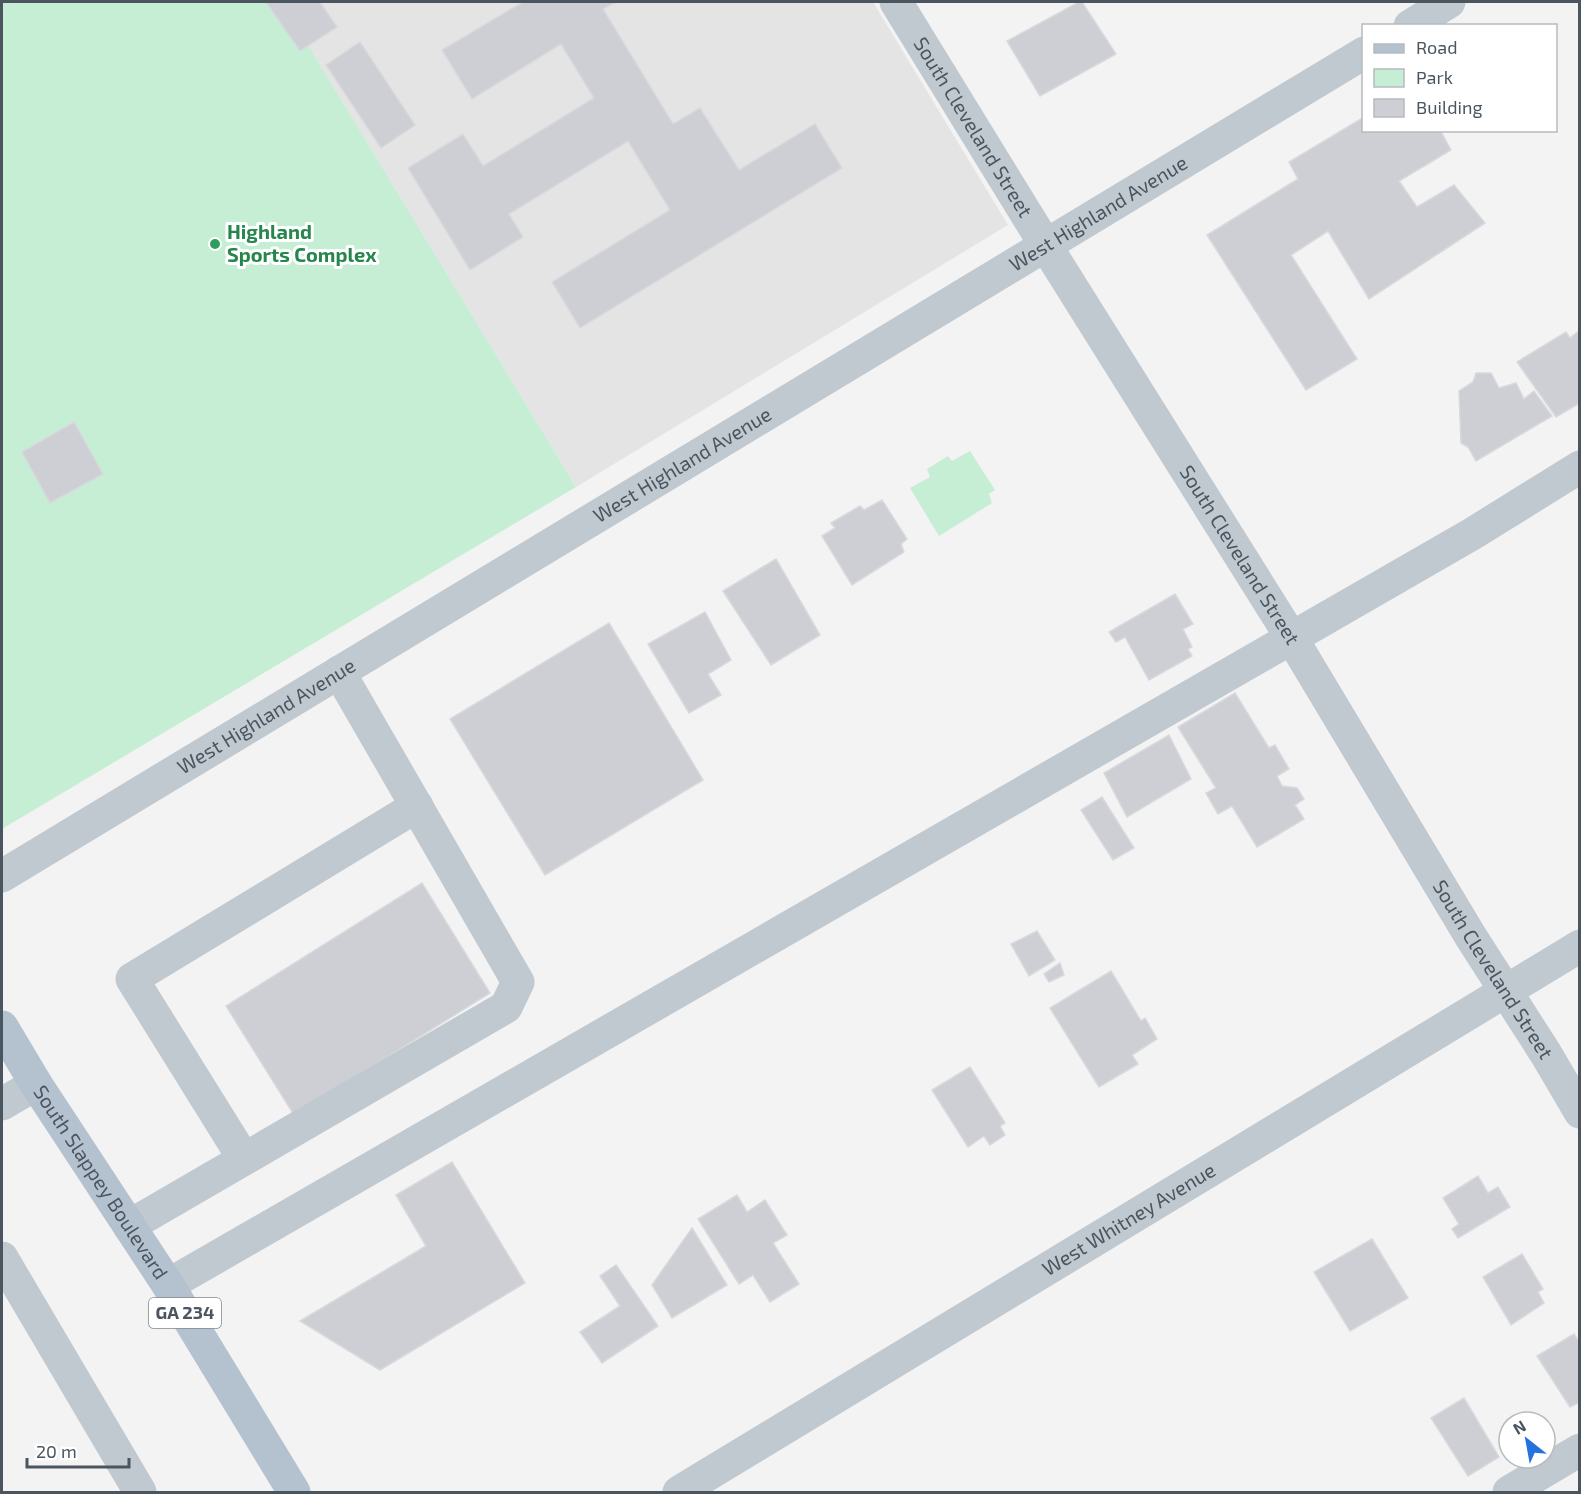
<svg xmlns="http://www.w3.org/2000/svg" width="1581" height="1494" viewBox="0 0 1581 1494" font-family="'Exo 2',sans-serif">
<rect width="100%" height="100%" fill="#f4f3f3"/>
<path fill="#e5e4e4" d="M282 2H873L1008 225 576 487Z"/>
<g fill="#c5eed5">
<path d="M2 2H282L576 487 2 829Z"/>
<path d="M970 451 995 490 989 494 992 503 939 536 910 488 930 477 927 469 948 456 952 461Z"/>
</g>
<g fill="#cdcfd4" stroke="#d7d9dd" stroke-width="1.5">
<path d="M266 2H320L337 27 300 51Z"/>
<path d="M523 2H616L603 9 673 124 700 108 739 170 815 124 842 168 580 328 552 282 670 210 628 141 509 214 523 237 470 270 408 168 463 134 483 166 594 98 561 44 472 99 442 50Z"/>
<path d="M1079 2H1082L1116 54 1040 96 1007 41Z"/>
<path d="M360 42 415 125 381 148 326 65Z"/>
<path d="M1364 117V130H1440L1451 150 1399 181 1417 207 1454 185 1485 223 1369 299 1328 231 1291 255 1357 359 1306 390 1207 235 1298 179 1289 162Z"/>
<path d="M1580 330V403L1556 417 1517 362 1566 332 1570 338Z"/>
<path d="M1476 373H1491L1499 388 1516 383 1524 399 1534 391 1552 416 1476 461 1468 447 1461 443 1459 391 1473 382Z"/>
<path d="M74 422 103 474 50 503 22 452Z"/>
<path d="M882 500 907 539 901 544 904 552 852 585 822 536 835 528 831 523 860 506 864 510Z"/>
<path d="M776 559 820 635 771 665 723 591Z"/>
<path d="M1175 594 1193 624 1183 629 1192 647 1188 649 1192 656 1149 680 1125 637 1116 642 1109 632Z"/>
<path d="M705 612 731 660 708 674 721 695 689 713 648 644Z"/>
<path d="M609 623 703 780 545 875 450 719Z"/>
<path d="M1235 693 1269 748 1275 745 1289 769 1277 776 1282 786 1297 788 1304 799 1295 805 1304 819 1257 847 1232 806 1218 814 1206 793 1216 788 1178 727Z"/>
<path d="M1169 735 1191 779 1127 817 1104 773Z"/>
<path d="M1102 797 1134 848 1113 860 1081 810Z"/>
<path d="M422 883 490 993 294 1115 226 1006Z"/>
<path d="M1037 931 1055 960 1029 976 1011 944Z"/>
<path d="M1060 963 1064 975 1049 982 1044 974Z"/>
<path d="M1111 971 1141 1021 1145 1018 1157 1039 1132 1055 1138 1064 1099 1087 1050 1008Z"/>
<path d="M970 1067 1005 1123 1000 1126 1005 1135 990 1145 984 1136 968 1147 932 1090Z"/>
<path d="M452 1162 525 1283 380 1370 300 1321 426 1246 396 1195Z"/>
<path d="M1478 1176 1488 1193 1498 1187 1510 1207 1458 1238 1452 1229 1459 1224 1443 1198Z"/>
<path d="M737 1195 747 1212 765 1200 787 1235 773 1243 799 1284 770 1302 753 1275 739 1284 698 1219Z"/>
<path d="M692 1228 727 1285 672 1318 652 1285Z"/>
<path d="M1372 1239 1408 1298 1350 1331 1314 1272Z"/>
<path d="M1522 1254 1543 1289 1538 1292 1544 1303 1511 1325 1483 1277Z"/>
<path d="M616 1265 658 1326 602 1363 580 1332 620 1306 600 1276Z"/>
<path d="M1574 1334 1580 1343V1402L1570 1407 1537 1356Z"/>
<path d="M1464 1398 1499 1457 1468 1476 1431 1418Z"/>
</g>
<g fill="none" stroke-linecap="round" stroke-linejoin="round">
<g stroke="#c1c9d0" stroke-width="33">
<path id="s1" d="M896 2 1046 246 1291 637 1471 937 1546 1054 1580 1112"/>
<path d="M1410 26 1449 2"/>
<path id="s2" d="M2 876 1364 53"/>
<path d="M2 1104 36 1084"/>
<path d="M244 1159 132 979 417 806"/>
<path d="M129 1226 506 1007 518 982 339 672"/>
<path d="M2 1258 140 1492"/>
<path d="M168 1285 1472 534 1580 467"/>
<path id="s3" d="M679 1492 1580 946"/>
<path d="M1509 1492 1580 1450"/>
</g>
<path stroke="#b4c1cf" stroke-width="33" id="s4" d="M2 1027 36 1084 168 1285 294 1492"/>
</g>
<circle fill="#2e9e5b" stroke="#fff" stroke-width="2" cx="215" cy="244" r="6"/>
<g text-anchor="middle" stroke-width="6" stroke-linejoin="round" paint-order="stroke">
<rect fill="#fff" stroke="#81888f" stroke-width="1.5" x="149" y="1298" width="72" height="30" rx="4.5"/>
<g font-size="18" font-weight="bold" fill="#4b555f">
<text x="185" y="1319">GA 234</text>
</g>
<g font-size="20" fill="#4b555f" stroke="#fff">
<text dy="7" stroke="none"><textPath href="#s1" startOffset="147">South Cleveland Street</textPath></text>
<text dy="7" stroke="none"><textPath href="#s2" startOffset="1281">West Highland Avenue</textPath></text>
<text dy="7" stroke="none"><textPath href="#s2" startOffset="795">West Highland Avenue</textPath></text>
<text dy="7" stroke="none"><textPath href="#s1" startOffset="651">South Cleveland Street</textPath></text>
<text dy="7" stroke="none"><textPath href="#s2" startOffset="309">West Highland Avenue</textPath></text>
<text dy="7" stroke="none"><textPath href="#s1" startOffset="1137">South Cleveland Street</textPath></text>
<text dy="7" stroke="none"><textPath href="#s4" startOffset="184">South Slappey Boulevard</textPath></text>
<text dy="7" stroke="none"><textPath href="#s3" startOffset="526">West Whitney Avenue</textPath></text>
</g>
<g font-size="20" font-weight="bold" fill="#27864d" stroke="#fff" text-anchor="start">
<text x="227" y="239">Highland<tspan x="227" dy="23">Sports Complex</tspan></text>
</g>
</g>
<rect width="1581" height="1494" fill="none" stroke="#4b555f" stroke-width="6"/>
<rect x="1362" y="24" width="195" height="108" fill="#ffffff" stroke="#b7bbbf" stroke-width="1.5"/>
<rect x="1374" y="44" width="30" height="9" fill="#b4c1cf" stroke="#b7bbbf" stroke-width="1.5"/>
<text x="1416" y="54" font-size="18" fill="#4b555f">Road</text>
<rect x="1374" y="69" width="30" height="18" fill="#c5eed5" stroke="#b7bbbf" stroke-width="1.5"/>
<text x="1416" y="84" font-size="18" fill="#4b555f">Park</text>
<rect x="1374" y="99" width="30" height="18" fill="#cdcfd4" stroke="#b7bbbf" stroke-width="1.5"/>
<text x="1416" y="114" font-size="18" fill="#4b555f">Building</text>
<g transform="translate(1527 1440) rotate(329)"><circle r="28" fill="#ffffff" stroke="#b7bbbf" stroke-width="1.5"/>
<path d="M0-4.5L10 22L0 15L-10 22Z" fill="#2472de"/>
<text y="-9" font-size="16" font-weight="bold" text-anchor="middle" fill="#4b555f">N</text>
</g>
<path d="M27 1458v9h102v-9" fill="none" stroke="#4b555f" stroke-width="3"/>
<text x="36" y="1458" font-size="18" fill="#4b555f" stroke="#ffffff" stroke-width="4.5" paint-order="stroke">20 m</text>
</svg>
